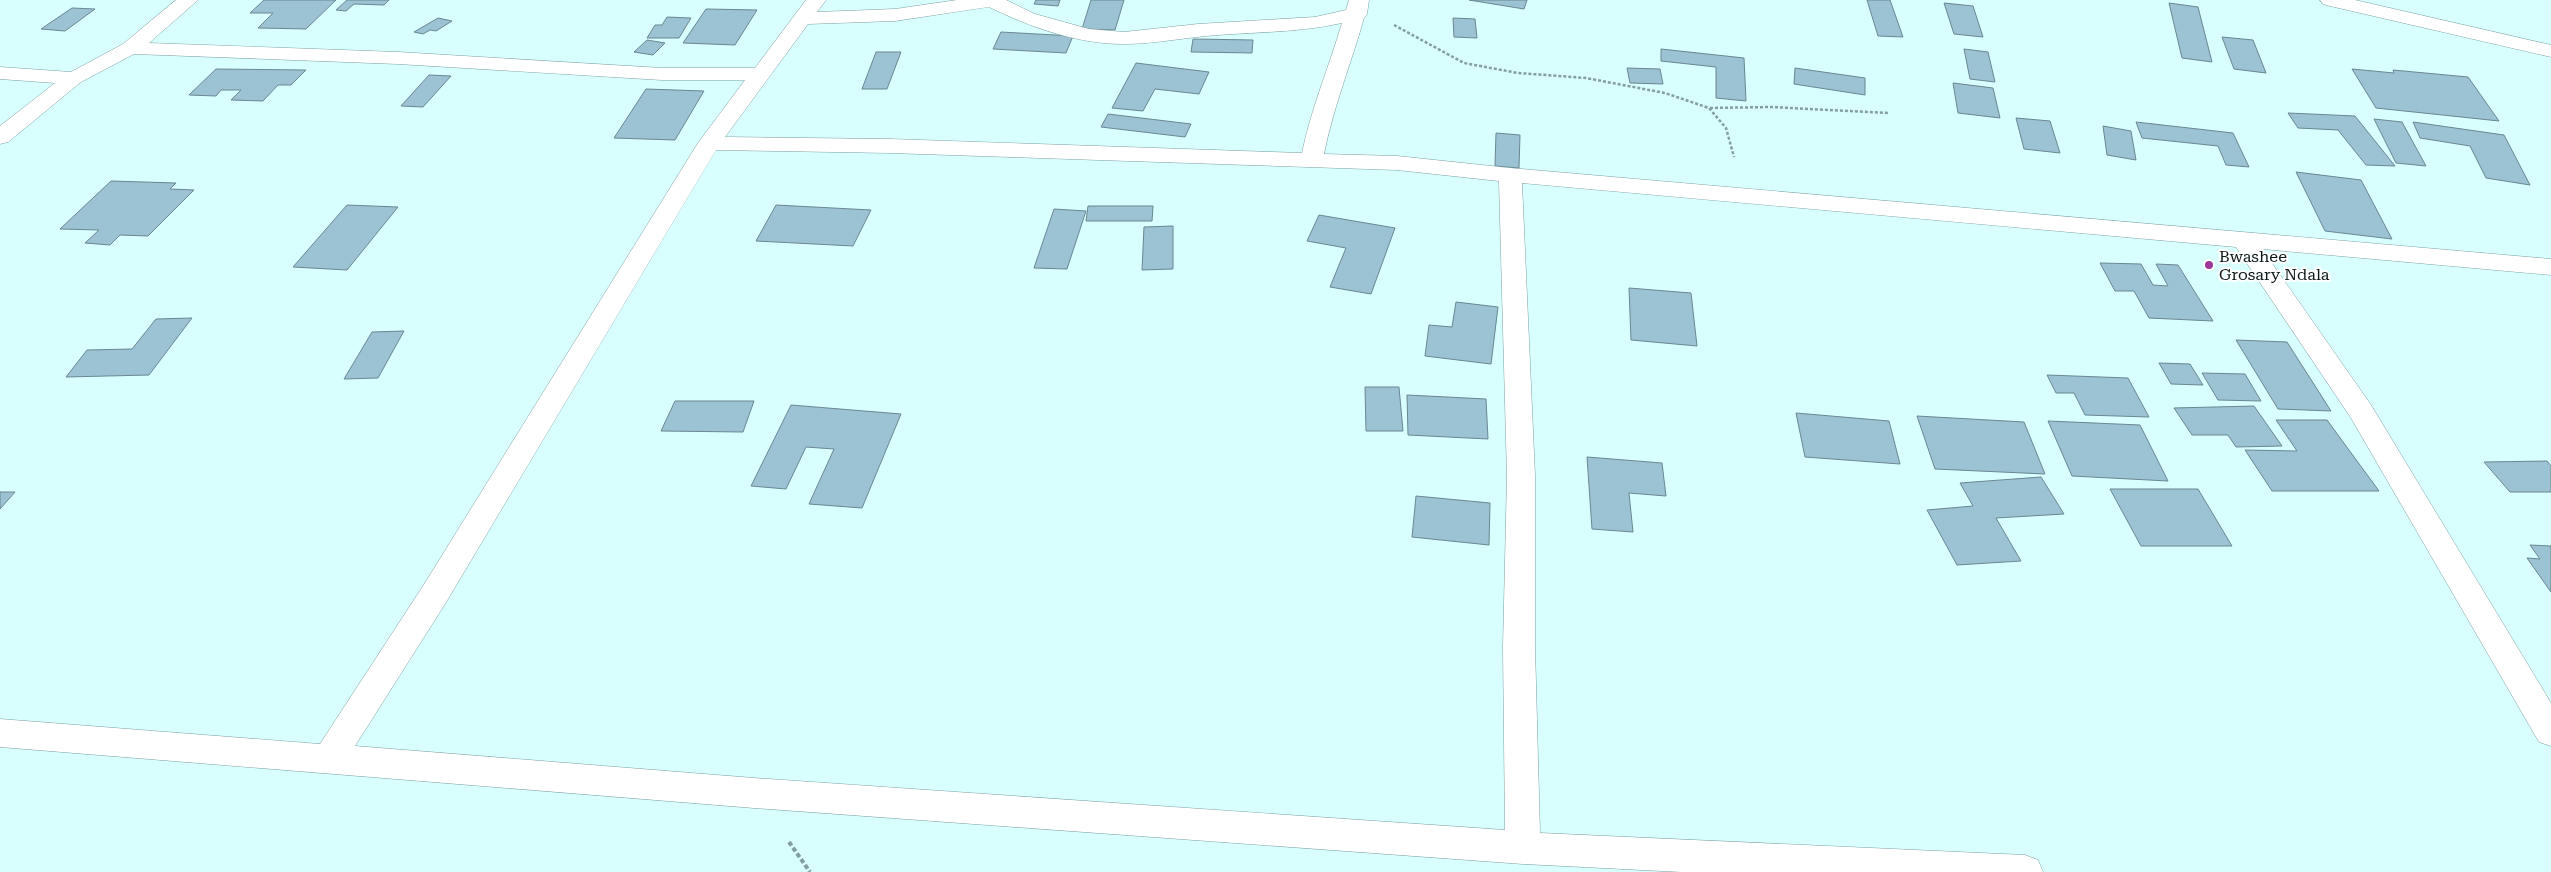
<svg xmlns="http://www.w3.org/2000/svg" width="2551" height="872" viewBox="0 0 2551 872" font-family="'Roboto Serif',serif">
<rect width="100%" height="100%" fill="#d9fefe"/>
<g fill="#9bc3d3" stroke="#6a8792">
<path d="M264 0H336L306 29 258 28 273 13H250Z"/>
<path d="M347 0H389L384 5 354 4 346 11 336 10Z"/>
<path d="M1036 0H1060L1058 6 1034 4Z"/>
<path d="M1091 0H1124L1115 30 1082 29Z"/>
<path d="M1469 0H1527L1524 9Z"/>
<path d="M1867 0H1890L1903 37 1878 36Z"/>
<path d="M1944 3 1973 6 1983 37 1954 34Z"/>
<path d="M2169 3 2198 7 2212 62 2182 58Z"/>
<path d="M72 8 95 9 65 31 41 29Z"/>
<path d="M706 9 757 10 735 45 683 43Z"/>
<path d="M667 17 691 18 679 38H647L655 25H662Z"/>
<path d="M438 18 452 21 436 31 430 30 423 34 414 32Z"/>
<path d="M1453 18 1475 19 1477 38 1454 37Z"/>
<path d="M1001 32 1073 36 1066 53 993 49Z"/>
<path d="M2222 37 2253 40 2266 73 2234 69Z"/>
<path d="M1193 39 1253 40 1252 53 1191 52Z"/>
<path d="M647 40 665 43 653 55 634 52Z"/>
<path d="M1661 49 1744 58 1746 101 1716 98V67L1661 61Z"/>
<path d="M1964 49 1988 52 1995 82 1970 79Z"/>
<path d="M876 52H901L887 89H862Z"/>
<path d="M1136 63 1209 72 1199 94 1155 89 1143 111 1112 108Z"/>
<path d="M1627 68 1660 69 1663 84 1630 83Z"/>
<path d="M1795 68 1865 78V95L1794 84Z"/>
<path d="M216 69 306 70 291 85H278L263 101 231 100 241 90H221L216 96 189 95Z"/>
<path d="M2352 69 2394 73 2393 70 2468 77 2499 121 2376 108Z"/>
<path d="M429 75 451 76 423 107 401 106Z"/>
<path d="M1953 83 1993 88 2000 118 1958 113Z"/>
<path d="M646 89 704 91 675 140 614 138Z"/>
<path d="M2288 113 2355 116 2395 166 2366 165 2338 130 2298 128Z"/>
<path d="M1108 114 1191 124 1185 137 1101 127Z"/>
<path d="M2016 118 2050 121 2060 153 2024 149Z"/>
<path d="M2374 119 2402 122 2426 166 2396 163Z"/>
<path d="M2136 122 2233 133 2249 167 2226 165 2218 146 2142 138Z"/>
<path d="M2413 122 2504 135 2530 185 2486 178 2470 146 2420 138Z"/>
<path d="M2103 126 2131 131 2136 160 2107 155Z"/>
<path d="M1496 133 1520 135 1519 168 1495 166Z"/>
<path d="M2296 172 2361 180 2392 239 2325 231Z"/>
<path d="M111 181 176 183 170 189 194 190 148 236 120 235 110 245 85 243 99 230 60 229Z"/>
<path d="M347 205 398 207 347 270 293 267Z"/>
<path d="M776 205 871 210 853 246 756 241Z"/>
<path d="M1088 206H1153L1152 221H1086Z"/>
<path d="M1054 209 1086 211 1067 269 1034 268Z"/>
<path d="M1319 215 1395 228 1371 294 1330 287 1346 248 1307 241Z"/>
<path d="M1173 226V269L1142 270 1144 227Z"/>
<path d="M2100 263 2141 264 2153 285 2168 286 2156 264 2178 265 2213 321 2149 318 2134 291H2115Z"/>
<path d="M1629 288 1691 293 1697 346 1631 340Z"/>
<path d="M1456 302 1498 307 1491 364 1425 356 1429 325 1452 327Z"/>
<path d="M192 318 149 375 66 377 87 350 132 349 156 319Z"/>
<path d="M404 331 378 378 344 379 372 332Z"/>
<path d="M2236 340 2287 342 2331 411 2278 409Z"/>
<path d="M2159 363 2190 364 2203 385 2171 384Z"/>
<path d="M2202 373 2245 374 2261 401 2218 400Z"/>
<path d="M2047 375 2128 378 2149 417 2085 415 2074 393H2056Z"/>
<path d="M1365 387H1399L1403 431H1366Z"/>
<path d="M1407 395 1486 399 1488 439 1408 435Z"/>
<path d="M675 401H754L743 432 661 431Z"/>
<path d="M791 405 901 414 862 508 809 504 834 449 806 447 786 489 751 486Z"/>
<path d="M2254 406 2282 446 2236 447 2228 435H2192L2174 408Z"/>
<path d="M1796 413 1889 421 1900 464 1805 457Z"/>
<path d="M1917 416 2024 422 2045 474 1935 469Z"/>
<path d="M2276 420H2327L2379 491H2272L2245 450 2297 451Z"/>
<path d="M2048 421 2140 425 2168 481 2072 476Z"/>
<path d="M1587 457 1662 463 1666 496 1629 493 1633 532 1592 529Z"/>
<path d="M2547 461 2551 466V492H2510L2484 462Z"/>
<path d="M2041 477 2064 514 1996 518 2021 561 1957 565 1927 510 1973 506 1960 483Z"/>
<path d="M2110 489H2198L2232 546H2141Z"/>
<path d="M0 492H15L0 509Z"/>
<path d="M1416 496 1490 503 1489 545 1412 537Z"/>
<path d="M2530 545 2551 546V592L2527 558 2540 559Z"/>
</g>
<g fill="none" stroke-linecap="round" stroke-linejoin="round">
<g stroke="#7d9fa0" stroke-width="1">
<g id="minor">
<path d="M176 0H198L149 43 398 52 662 68H755L806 0H826L817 12 895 9 957 0H1006L1035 14 1089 29 1124 32 1198 24 1315 17 1346 10 1349 0H1369L1367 14 1364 18C1351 64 1333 108 1324 154L1397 156 1510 168 2551 259V275L2262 249 2371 405 2551 703V746L2539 742 2351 418 2236 247 1522 183 1535 476V647L1540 833 2025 855 2038 860 2043 872H1682L1523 864 754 808 0 747V719L320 744 423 586 698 143 745 80H662L398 64 134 54 81 82 8 142 0 144V126L55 83 0 79V67L71 72 123 44ZM989 7C1030 27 1077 44 1123 44 1155 44 1187 37 1218 35 1260 32 1302 32 1342 23 1329 67 1311 109 1302 153L890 139 725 137 808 24 895 21ZM716 150 890 153 1397 170 1499 181 1507 476 1503 647 1505 830 754 778 355 746 445 604Z"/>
<path d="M2320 0H2355L2551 45V57L2330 6 2323 4Z"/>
</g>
</g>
<g stroke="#839e9e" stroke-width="2.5" stroke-dasharray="3 2" stroke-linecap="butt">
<path d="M1394 25 1464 63 1518 73 1586 78 1665 93 1709 108 1726 128 1734 157"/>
<path d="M1710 108 1771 107 1888 113"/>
</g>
<path stroke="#839e9e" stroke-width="4" stroke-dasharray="4.5 2.5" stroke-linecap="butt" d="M789 842 810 872"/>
<use href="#minor" fill="#fff" fill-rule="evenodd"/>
</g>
<circle fill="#9f379a" stroke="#fff" stroke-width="2" cx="2209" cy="265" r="5"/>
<g text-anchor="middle" stroke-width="4" stroke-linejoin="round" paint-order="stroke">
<g font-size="16" fill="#0a1717" stroke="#fff" text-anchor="start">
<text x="2219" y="262">Bwashee<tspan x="2219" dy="18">Grosary Ndala</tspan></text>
</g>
</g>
</svg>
